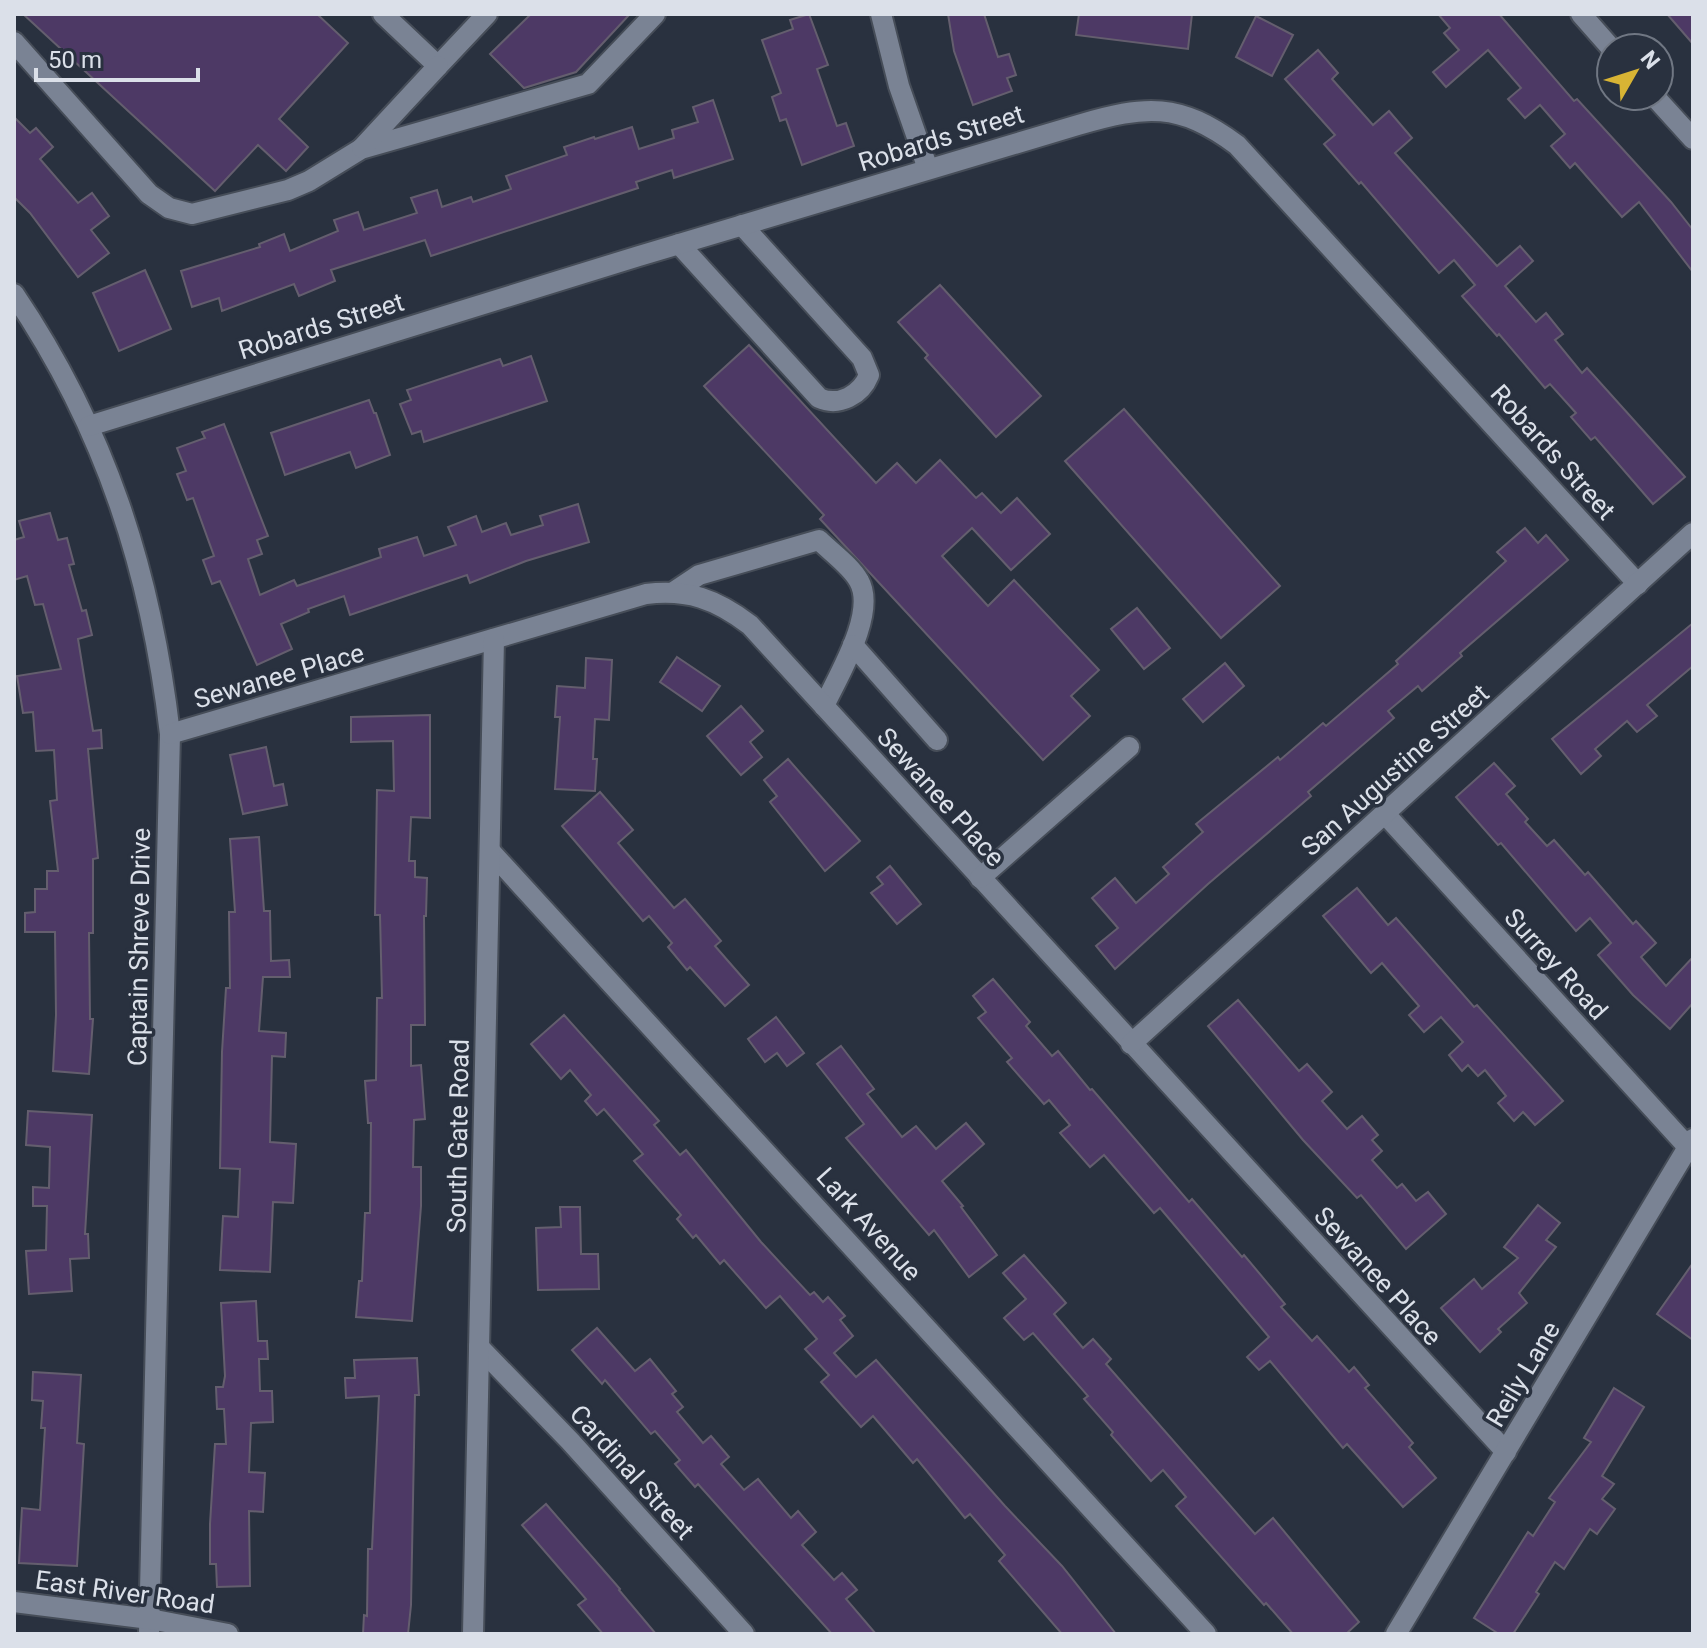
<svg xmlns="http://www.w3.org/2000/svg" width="1707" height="1648" viewBox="0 0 1707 1648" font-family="Roboto,sans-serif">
<rect width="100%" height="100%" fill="#29313f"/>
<g fill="#4d3965" stroke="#645e6e" stroke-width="2">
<path d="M23 14H317L348 43 279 119 308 147 286 171 258 145 215 191Z"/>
<path d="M531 14H630L576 72 524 88 490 54Z"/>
<path d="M809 14 828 65 817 69 837 126 846 123 854 146 802 165 786 119 780 121 772 97 781 93 762 40 793 29 790 20Z"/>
<path d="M948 14H984L998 57 1009 54 1016 75 1007 78 1012 91 973 105 954 51Z"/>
<path d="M1079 14H1192L1188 49 1076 35Z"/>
<path d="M1438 14H1499L1574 101 1577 99 1671 202 1693 230V272L1639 202 1622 217 1575 163 1570 168 1551 146 1565 134 1540 105 1525 118 1508 99 1521 88 1488 50 1446 87 1433 72 1459 50 1444 33 1450 28Z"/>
<path d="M1667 14H1693V44Z"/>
<path d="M1256 16 1293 35 1272 76 1236 57Z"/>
<path d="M1318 50 1338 73 1332 79 1373 125 1389 111 1412 138 1395 153 1497 266 1520 246 1533 261 1505 286 1536 322 1546 313 1563 334 1555 340 1582 373 1587 368 1685 477 1653 504 1595 437 1591 440 1571 417 1576 413 1550 384 1545 388 1499 334 1497 336 1462 296 1475 285 1454 260 1439 273 1361 182 1359 184 1324 144 1335 135 1285 79Z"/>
<path d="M713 100 733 159 674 178 672 170 636 182 638 188 431 256 425 240 331 270 335 281 299 296 294 284 222 311 219 298 192 307 181 271 260 247 259 244 284 234 290 251 338 231 334 220 358 212 364 230 417 213 411 198 437 190 442 207 471 197 473 202 511 189 506 176 567 155 564 147 594 137 595 139 632 127 639 149 674 138 672 130 698 122 693 107Z"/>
<path d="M14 117 30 133 36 128 53 147 40 159 78 203 92 193 109 216 91 230 109 253 78 277 30 213 14 197Z"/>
<path d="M145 270 171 329 119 351 93 293Z"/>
<path d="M940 285 1041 396 996 437 925 358 928 355 898 322Z"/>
<path d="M749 345 876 483 897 463 916 483 940 460 976 498 982 493 1001 513 1017 498 1050 534 1011 570 972 528 942 556 988 606 1014 580 1099 670 1071 696 1090 716 1043 760 820 519 824 515 704 386Z"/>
<path d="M531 356 547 401 424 442 421 431 412 434 400 404 411 400 407 390 500 359 503 366Z"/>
<path d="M369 400 374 413H376L390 455 356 468 350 452 285 475 271 433Z"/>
<path d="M1124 409 1280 586 1221 638 1065 461Z"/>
<path d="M224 424 268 536 257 540 262 554 248 559 260 595 294 580 297 586 381 557 379 549 417 537 424 556 456 545 448 527 476 516 482 532 506 523 511 535 543 525 540 516 578 504 589 542 526 561 470 583 467 575 350 615 344 596 308 609 309 612 281 624 292 649 257 665 220 581 212 584 203 560 214 556 193 498 187 500 177 474 186 471 177 448 205 438 202 432Z"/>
<path d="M50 513 58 540 67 538 74 564 69 565 82 611 86 610 92 635 78 639 93 731 101 730 102 748 88 749 98 858 93 859V933H89L90 1019H93L89 1074 53 1071 56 1015 55 932H25V913L35 912V889H47V871H58L50 801 57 800 54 750 36 751 33 712 23 713 17 676 61 669 43 604 35 605 27 576 14 580V540L24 537 19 521Z"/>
<path d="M1525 528 1538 543 1546 535 1568 560 1460 653 1462 656 1422 691 1418 686 1388 711 1394 718 1308 792 1311 796 1208 884 1115 969 1096 946 1118 928 1092 898 1115 878 1136 903 1169 874 1163 867 1203 832 1196 824 1278 757 1280 760 1323 723 1326 726 1398 664 1396 661 1506 561 1497 552Z"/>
<path d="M1137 608 1170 648 1144 669 1111 629Z"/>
<path d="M1693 623V666L1647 705 1657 716 1637 732 1627 721 1595 749 1601 756 1581 774 1552 739Z"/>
<path d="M677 657 720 686 702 711 660 682Z"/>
<path d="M586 658 612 660 609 720 595 719 593 759H597L595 791 555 789 560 717H555L557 686 585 688Z"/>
<path d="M1225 663 1244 686 1203 722 1183 699Z"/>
<path d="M741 706 763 731 750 742 762 757 741 775 707 736Z"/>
<path d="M430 715V818L411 817 409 861H415V877L427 878 426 916H424L425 1025H411V1066L421 1065 425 1119 414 1120 413 1167H421V1206L412 1321 356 1317 359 1281H362L365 1213H370L371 1123H368L365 1081 376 1080 377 998H382L380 915H375L377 790 394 791 393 741 351 742V717Z"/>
<path d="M266 747 274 786 283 784 287 805 243 814 230 755Z"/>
<path d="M788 759 860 841 825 871 770 802 777 796 764 780Z"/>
<path d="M1494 763 1515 786 1506 794 1528 819 1525 822 1547 846 1554 840 1585 875 1588 872 1633 924 1636 921 1656 943 1641 957 1666 986 1693 957V1003L1670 1029 1633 995 1598 955 1611 943 1590 918 1576 931 1501 843 1498 845 1456 797Z"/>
<path d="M600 792 633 830 618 843 674 908 685 899 721 941 715 946 749 985 725 1006 690 967 687 970 668 947 672 943 649 916 643 921 562 826Z"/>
<path d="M259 837 264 911H270L271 961 289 960 290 977H263L259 1031 286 1033 285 1057 272 1056 270 1142 296 1144 293 1203 273 1202 270 1272 220 1270 223 1216 238 1217 240 1169 220 1168 222 1052 226 988H230L229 912H235L230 839Z"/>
<path d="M890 866 921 904 897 924 871 893 883 884 877 877Z"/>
<path d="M1357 888 1388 925 1396 918 1474 1007 1477 1005 1563 1101 1535 1125 1523 1112 1514 1121 1498 1103 1506 1096 1485 1070 1478 1076 1468 1065 1462 1071 1449 1055 1463 1042 1441 1017 1424 1032 1409 1015 1419 1006 1382 963 1371 973 1323 916Z"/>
<path d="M993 979 1030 1022 1026 1026 1052 1056 1058 1051 1090 1090 1092 1089 1189 1202 1192 1199 1242 1257 1244 1255 1285 1304 1281 1307 1312 1341 1317 1336 1349 1372 1354 1367 1369 1385 1365 1388 1413 1443 1409 1447 1436 1478 1403 1507 1347 1444 1343 1448 1270 1361 1259 1370 1247 1357 1269 1337 1160 1208 1154 1213 1104 1155 1090 1167 1060 1133 1070 1125 1049 1100 1044 1104 1007 1062 1012 1058 978 1018 986 1012 973 996Z"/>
<path d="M1238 1000 1299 1071 1307 1064 1332 1092 1322 1101 1347 1129 1362 1116 1378 1135 1372 1140 1382 1151 1372 1160 1397 1188 1402 1184 1416 1201 1428 1192 1446 1214 1406 1249 1361 1195 1357 1198 1303 1140 1208 1026Z"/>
<path d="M564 1015 659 1121 654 1125 680 1155 686 1150 761 1242 810 1295 814 1292 823 1302 828 1297 845 1316 840 1320 853 1336 834 1353 856 1377 876 1360 1005 1506 1062 1566 1116 1634H1062L999 1561 1005 1555 970 1514 965 1518 917 1459 913 1463 873 1416 861 1427 821 1382 829 1375 805 1349 817 1339 780 1296 766 1308 724 1260 720 1264 696 1235 693 1238 677 1219 681 1215 634 1161 643 1154 604 1109 597 1115 585 1101 591 1095 570 1070 561 1079 531 1044Z"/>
<path d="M776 1017 804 1053 787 1066 777 1053 765 1062 748 1039Z"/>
<path d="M841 1046 874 1089 867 1094 902 1137 916 1126 936 1149 966 1123 984 1144 942 1181 963 1206 961 1207 997 1255 969 1277 934 1230 929 1235 846 1138 864 1124 817 1064Z"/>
<path d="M28 1111 92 1115 85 1234H88L89 1258 70 1259 72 1291 29 1294 26 1251 46 1250 47 1206H33V1187L49 1188 50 1147 26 1145Z"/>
<path d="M1538 1205 1560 1223 1546 1240 1556 1247 1519 1293 1527 1303 1498 1329 1501 1332 1480 1352 1441 1308 1474 1279 1482 1289 1518 1258 1504 1247Z"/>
<path d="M560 1207H580L581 1254H598L599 1289 538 1290 536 1228 561 1227Z"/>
<path d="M1024 1255 1066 1303 1054 1314 1083 1348 1093 1339 1111 1359 1106 1364 1255 1534 1273 1518 1359 1622 1346 1634H1293L1266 1603 1264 1605 1176 1506 1186 1497 1163 1470 1151 1481 1111 1435 1113 1432 1084 1399 1088 1396 1033 1333 1024 1340 1004 1318 1026 1299 1003 1273Z"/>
<path d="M1693 1263V1340L1657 1314Z"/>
<path d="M256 1301 258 1341H267L268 1359H259L260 1391H272L273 1422 251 1423 249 1472 265 1473 263 1512 249 1511 250 1586 217 1587 216 1564H210V1524L215 1444H226L224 1409H217L216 1387H223L225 1376 221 1303Z"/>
<path d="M597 1328 635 1371 650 1359 676 1391 672 1394 683 1407 677 1412 703 1443 711 1436 729 1457 721 1464 744 1490 758 1479 791 1518 798 1511 816 1532 802 1545 834 1580 842 1573 857 1590 846 1599 876 1634H832L698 1484 695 1487 675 1464 680 1460 655 1431 651 1434 605 1380 602 1384 572 1350Z"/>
<path d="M417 1358 419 1395H415L411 1605 408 1634H363L364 1615 367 1616 368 1549H372L379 1396 346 1398 345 1378H355L354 1360Z"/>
<path d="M33 1372 81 1375 77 1443 84 1444 77 1566 19 1563 22 1508 40 1510 45 1428H41L43 1401 32 1400Z"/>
<path d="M1614 1388 1644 1407 1602 1476 1614 1484 1602 1499 1615 1509 1597 1534 1590 1529 1564 1569 1555 1562 1536 1592 1539 1594 1513 1634H1499L1474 1618 1528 1532 1533 1536 1555 1502 1549 1498 1591 1442 1584 1438Z"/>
<path d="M546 1504 620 1589 619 1590 656 1634H603L578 1605 586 1599 522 1525Z"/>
</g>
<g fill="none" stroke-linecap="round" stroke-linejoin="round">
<g stroke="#464d58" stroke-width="24">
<g id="minor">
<path d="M383 14 438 66 487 14"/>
<path d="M881 14 899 86 928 169"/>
<path d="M1581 14 1611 48"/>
<path d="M14 42 149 194 169 208 192 214 288 190 309 181 361 149 588 84 655 14"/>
<path d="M1654 96 1693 139"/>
<path d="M362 148 438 66"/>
<path d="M679 244 819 398C839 407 861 395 869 375L862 358 742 225"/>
<path d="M14 294C106 430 151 572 170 734L149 1634"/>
<path d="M89 426 639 256 1078 125C1146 105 1179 102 1237 145L1638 584"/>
<path d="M675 591 699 575 819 540C831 552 851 566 859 581 877 613 838 676 824 706"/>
<path d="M853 645 937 740"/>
<path d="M170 734 646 594C688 589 716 599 750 625L1506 1452"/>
<path d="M1385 814 1688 1147"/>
<path d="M491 852 1206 1634"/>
<path d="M980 878 1129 747"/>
<path d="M1131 1044 1693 533"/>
<path d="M479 1347 570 1441 744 1634"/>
<path d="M14 1602 150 1619 228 1634"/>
<path d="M473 1634 494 639"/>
<path d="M1396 1634 1693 1139"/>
</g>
</g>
<use href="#minor" stroke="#7a8394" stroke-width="20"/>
</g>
<g text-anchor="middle" stroke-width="7" stroke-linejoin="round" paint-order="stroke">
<g font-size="26" fill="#dbe0e9" stroke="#29313f">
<text transform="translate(941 138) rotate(-17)" y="9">Robards Street</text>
<text transform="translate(321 326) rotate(-17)" y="9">Robards Street</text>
<text transform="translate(1553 452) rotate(48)" y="9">Robards Street</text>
<text transform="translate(279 676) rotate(-16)" y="9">Sewanee Place</text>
<text transform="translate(1395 770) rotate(-42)" y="9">San Augustine Street</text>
<text transform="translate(941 797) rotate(48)" y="9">Sewanee Place</text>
<text transform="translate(139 947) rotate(-89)" y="9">Captain Shreve Drive</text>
<text transform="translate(1556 964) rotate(48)" y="9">Surrey Road</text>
<text transform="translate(458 1136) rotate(-89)" y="9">South Gate Road</text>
<text transform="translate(869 1224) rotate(48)" y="9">Lark Avenue</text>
<text transform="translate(1378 1276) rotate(48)" y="9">Sewanee Place</text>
<text transform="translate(1523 1374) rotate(-59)" y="9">Reily Lane</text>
<text transform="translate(632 1472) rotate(48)" y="9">Cardinal Street</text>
<text transform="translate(125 1592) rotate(8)" y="9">East River Road</text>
</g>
</g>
<rect width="1707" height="1648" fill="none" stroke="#dbe0e9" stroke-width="32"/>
<g transform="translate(1635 72) rotate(51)"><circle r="38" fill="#29313f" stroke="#707783" stroke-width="2"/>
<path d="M0-6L14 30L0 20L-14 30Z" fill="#d8b434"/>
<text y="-12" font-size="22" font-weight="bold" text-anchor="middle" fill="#dbe0e9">N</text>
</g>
<path d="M36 68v12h162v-12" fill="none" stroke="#dbe0e9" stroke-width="4"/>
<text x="48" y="68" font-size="24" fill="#dbe0e9" stroke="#29313f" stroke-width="6" paint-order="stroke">50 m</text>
</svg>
